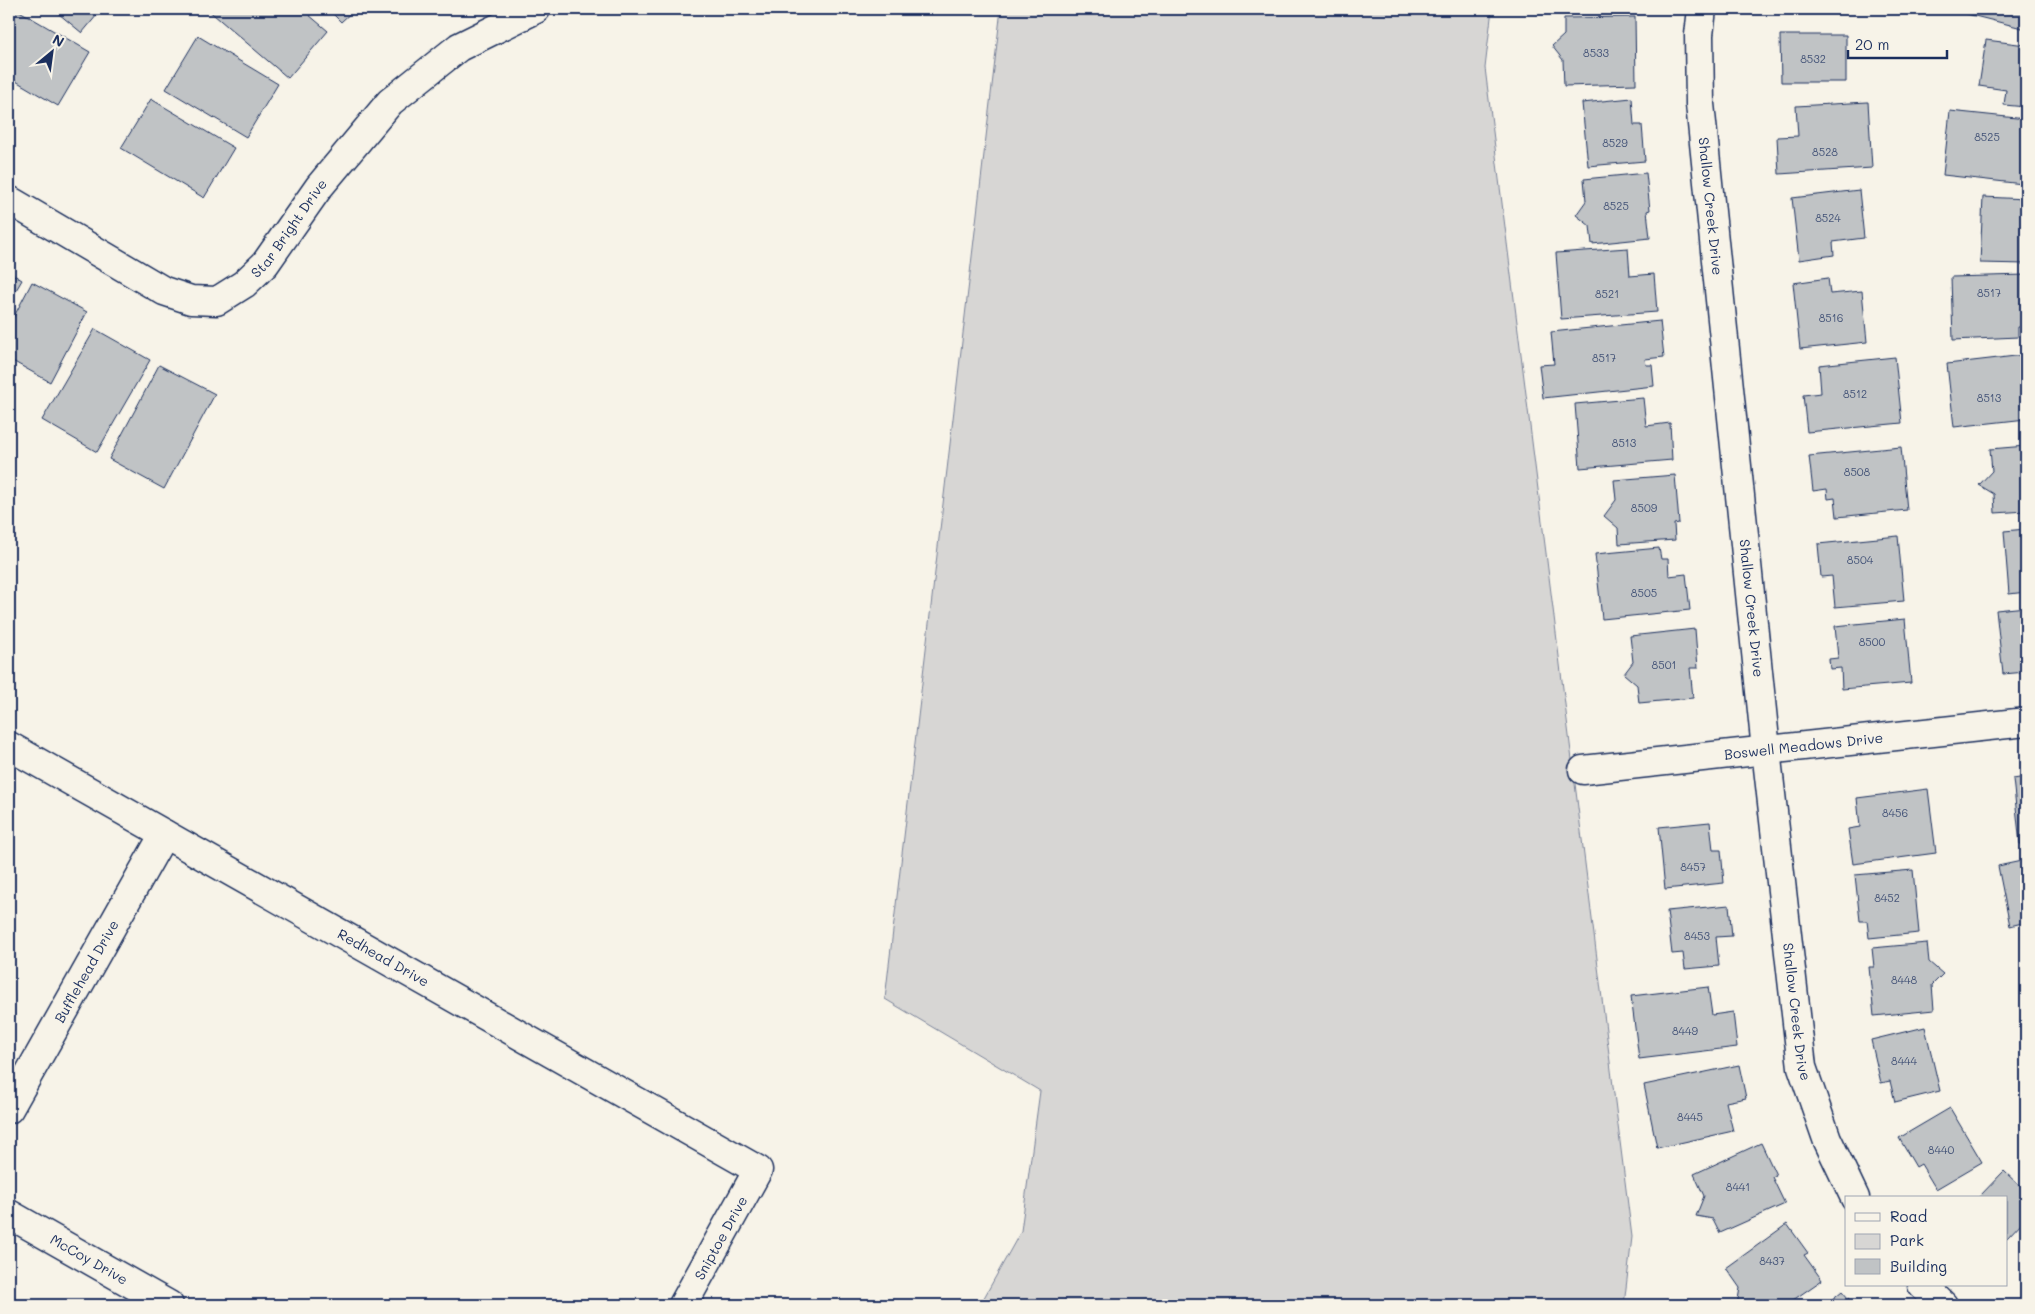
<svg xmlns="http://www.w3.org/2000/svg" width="2035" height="1314" viewBox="0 0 2035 1314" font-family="Mali,sans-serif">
<rect width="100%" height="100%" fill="#f7f3e8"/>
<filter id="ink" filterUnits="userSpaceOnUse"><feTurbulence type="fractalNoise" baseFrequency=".02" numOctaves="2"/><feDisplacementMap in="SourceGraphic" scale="10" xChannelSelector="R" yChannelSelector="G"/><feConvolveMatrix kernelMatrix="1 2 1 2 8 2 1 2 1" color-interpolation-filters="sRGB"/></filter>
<g filter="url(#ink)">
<path fill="#d7d6d4" stroke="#798299" d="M1001 9H1492L1485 68 1632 1237 1624 1305H980L1021 1231 1040 1091 885 999Z"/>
<g fill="#c0c3c5" stroke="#1b2f5e">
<path d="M9 9H16L90 52 58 106 9 77Z"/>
<path d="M53 9H102L82 33Z"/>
<path d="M207 9H302L328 31 288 78Z"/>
<path d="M328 9H355L341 22Z"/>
<path d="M1968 9H2026V29L1967 14Z"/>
<path d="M1635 17 1636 84 1564 86 1563 60 1552 46 1564 35V18Z"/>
<path d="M1780 35H1846V82H1781Z"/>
<path d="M198 36 278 84 246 137 166 89Z"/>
<path d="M1986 40 2026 45V107L2004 105 2006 90 1979 86Z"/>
<path d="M1632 98 1634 125H1642L1645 161 1588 166 1582 103Z"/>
<path d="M151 99 234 148 204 198 121 148Z"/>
<path d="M1868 102 1872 168 1779 174 1777 137 1798 136 1796 106Z"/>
<path d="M1950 111 2026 119V154L2023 184 1943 175Z"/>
<path d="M1646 173 1650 210 1647 211 1650 238 1592 244 1590 226 1576 215 1586 201 1584 179Z"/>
<path d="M1859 190 1864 238 1833 242 1834 255 1799 260 1792 198Z"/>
<path d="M1983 197 2026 199V264L1980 263Z"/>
<path d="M1628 248 1630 276 1654 274 1657 312 1561 319 1556 253Z"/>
<path d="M9 272 22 280 9 302Z"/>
<path d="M2026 275 2025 327H2018V337L1953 340 1951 277Z"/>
<path d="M1828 278 1830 294 1862 291 1867 342 1800 349 1793 283Z"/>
<path d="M32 282 87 312 50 382 9 359V326Z"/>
<path d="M1660 321 1664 357 1645 359 1646 365H1652L1654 386 1543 398 1539 365 1554 364 1551 332Z"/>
<path d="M95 329 150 360 97 452 42 420Z"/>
<path d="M2024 355 2026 376V419L1954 427 1947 364Z"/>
<path d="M1895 357 1902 423 1807 432 1803 395 1821 393 1819 365Z"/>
<path d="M159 365 215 394 164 489 109 459Z"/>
<path d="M1643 398 1646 426 1670 423 1672 460 1580 468 1575 404Z"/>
<path d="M2026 446V511L1995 513 1994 494 1979 485 1992 471 1990 449Z"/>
<path d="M1901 447 1907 510 1837 517 1835 498 1828 499 1827 489 1813 491 1809 456Z"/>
<path d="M1675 475 1679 523 1674 524 1675 540 1619 544 1618 528 1604 516 1616 500 1614 480Z"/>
<path d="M2026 529V592L2009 594 2004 531Z"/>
<path d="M1898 536 1904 601 1835 607 1832 576 1821 577 1818 544Z"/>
<path d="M1659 548 1661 559H1668L1669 576 1686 574 1690 610 1602 619 1595 554Z"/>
<path d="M2026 607V672L2003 674 1996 610Z"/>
<path d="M1905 619 1911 683 1842 689 1841 668 1830 669 1829 659 1838 658 1835 626Z"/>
<path d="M1695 629 1698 668H1690L1693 698 1639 703 1637 685 1624 674 1633 662 1630 636Z"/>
<path d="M2026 777V844H2020L2013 779Z"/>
<path d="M1928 789 1936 853 1853 864 1848 829 1860 827 1857 798Z"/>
<path d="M1710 822 1713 850H1721L1724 883 1665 889 1659 827Z"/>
<path d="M2026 860V922L2010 926 1998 866Z"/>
<path d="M1913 870 1919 933 1869 938 1867 921H1860L1855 875Z"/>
<path d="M1729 905 1732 936 1716 937 1719 966 1685 969 1683 953 1672 954 1667 911Z"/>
<path d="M1927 943 1929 962 1943 974 1932 985 1934 1010 1874 1016 1869 967H1874L1872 948Z"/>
<path d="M1708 987 1712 1015 1733 1012 1737 1047 1639 1059 1631 996Z"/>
<path d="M1925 1027 1940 1091 1895 1102 1890 1081 1881 1083 1871 1040Z"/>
<path d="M1739 1065 1746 1098 1726 1102 1733 1131 1657 1148 1644 1085Z"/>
<path d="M1950 1108 1982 1162 1936 1189 1921 1164 1916 1167 1899 1138Z"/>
<path d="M1761 1143 1776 1175 1772 1177 1785 1204 1720 1233 1713 1219 1696 1216 1704 1196 1694 1174Z"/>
<path d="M2004 1171 2026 1192V1218L2006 1239V1198H1978Z"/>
<path d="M1787 1224 1808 1253 1804 1255 1822 1280 1786 1305H1737L1740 1288 1726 1268Z"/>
<path d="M1842 1291 1854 1305H1825Z"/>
</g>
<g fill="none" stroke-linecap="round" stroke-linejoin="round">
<g stroke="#1b2f5e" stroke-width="31">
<g id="minor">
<path id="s1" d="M1702 9 1699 35 1700 104 1766 750 1802 1067 1827 1139 1855 1198"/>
<path id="s2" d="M9 200 164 291 191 300 217 301 244 284 265 264 319 187 390 102 459 47 536 9"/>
<path id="s3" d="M9 746 758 1170 683 1305"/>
<path id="s4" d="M1583 770 2026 722"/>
<path id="s5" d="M9 1109 164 834"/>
<path id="s6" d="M9 1214 169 1305"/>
<path d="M1922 1285 1943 1305"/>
</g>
</g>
<use href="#minor" stroke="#f7f3e8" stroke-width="28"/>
</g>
</g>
<g text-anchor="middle" stroke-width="4.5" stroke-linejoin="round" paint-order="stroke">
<g font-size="11" fill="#445478">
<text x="1596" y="57">8533</text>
<text x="1813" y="63">8532</text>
<text x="1987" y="141">8525</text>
<text x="1615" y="147">8529</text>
<text x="1825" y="156">8528</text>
<text x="1616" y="210">8525</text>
<text x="1828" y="222">8524</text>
<text x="1989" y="297">8517</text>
<text x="1607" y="298">8521</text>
<text x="1831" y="322">8516</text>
<text x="1604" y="362">8517</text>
<text x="1855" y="398">8512</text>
<text x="1989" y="402">8513</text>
<text x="1624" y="447">8513</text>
<text x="1857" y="476">8508</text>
<text x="1644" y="512">8509</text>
<text x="1860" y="564">8504</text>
<text x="1644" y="597">8505</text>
<text x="1872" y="646">8500</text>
<text x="1664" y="669">8501</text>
<text x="1895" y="817">8456</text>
<text x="1693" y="871">8457</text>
<text x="1887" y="902">8452</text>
<text x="1697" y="940">8453</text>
<text x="1904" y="984">8448</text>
<text x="1685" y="1035">8449</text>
<text x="1904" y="1065">8444</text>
<text x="1690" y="1121">8445</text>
<text x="1941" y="1154">8440</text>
<text x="1738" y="1191">8441</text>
<text x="1772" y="1265">8437</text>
</g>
<g font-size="14" fill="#1b2f5e" stroke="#f7f3e8">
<text dy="5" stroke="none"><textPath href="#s1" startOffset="198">Shallow Creek Drive</textPath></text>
<text dy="5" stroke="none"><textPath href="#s2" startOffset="338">Star Bright Drive</textPath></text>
<text dy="5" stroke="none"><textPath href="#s1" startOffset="602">Shallow Creek Drive</textPath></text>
<text dy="5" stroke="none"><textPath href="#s4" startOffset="222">Boswell Meadows Drive</textPath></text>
<text dy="5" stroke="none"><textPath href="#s3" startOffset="430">Redhead Drive</textPath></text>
<text dy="5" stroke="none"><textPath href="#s5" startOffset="158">Bufflehead Drive</textPath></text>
<text dy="5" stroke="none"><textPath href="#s1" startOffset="1008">Shallow Creek Drive</textPath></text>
<text transform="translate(721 1238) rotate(-61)" y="5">Sniptoe Drive</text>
<text dy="5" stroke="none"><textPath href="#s6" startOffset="92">McCoy Drive</textPath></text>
</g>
</g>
<rect width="2035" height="1314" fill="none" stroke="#f7f3e8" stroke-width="30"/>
<rect x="15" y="15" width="2005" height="1284" fill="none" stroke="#1b2f5e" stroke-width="2" filter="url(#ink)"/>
<rect x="1845" y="1196" width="162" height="90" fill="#f7f3e8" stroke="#9fa5b1"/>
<rect x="1855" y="1213" width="25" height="8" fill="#f7f3e8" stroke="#9fa5b1"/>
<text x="1890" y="1222" font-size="15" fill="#1b2f5e">Road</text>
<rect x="1855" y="1234" width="25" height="15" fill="#d7d6d4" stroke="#9fa5b1"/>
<text x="1890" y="1246" font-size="15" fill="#1b2f5e">Park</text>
<rect x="1855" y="1259" width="25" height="15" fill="#c0c3c5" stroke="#9fa5b1"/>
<text x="1890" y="1272" font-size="15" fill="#1b2f5e">Building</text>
<g transform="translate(52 52) rotate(29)" stroke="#f7f3e8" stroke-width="4" paint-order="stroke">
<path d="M0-4L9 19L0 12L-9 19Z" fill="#1b2f5e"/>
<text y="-8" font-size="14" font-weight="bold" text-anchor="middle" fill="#1b2f5e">N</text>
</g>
<path d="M1848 50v8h99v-8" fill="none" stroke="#1b2f5e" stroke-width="2.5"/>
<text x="1855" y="50" font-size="15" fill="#1b2f5e" stroke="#f7f3e8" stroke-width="4" paint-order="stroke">20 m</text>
</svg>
